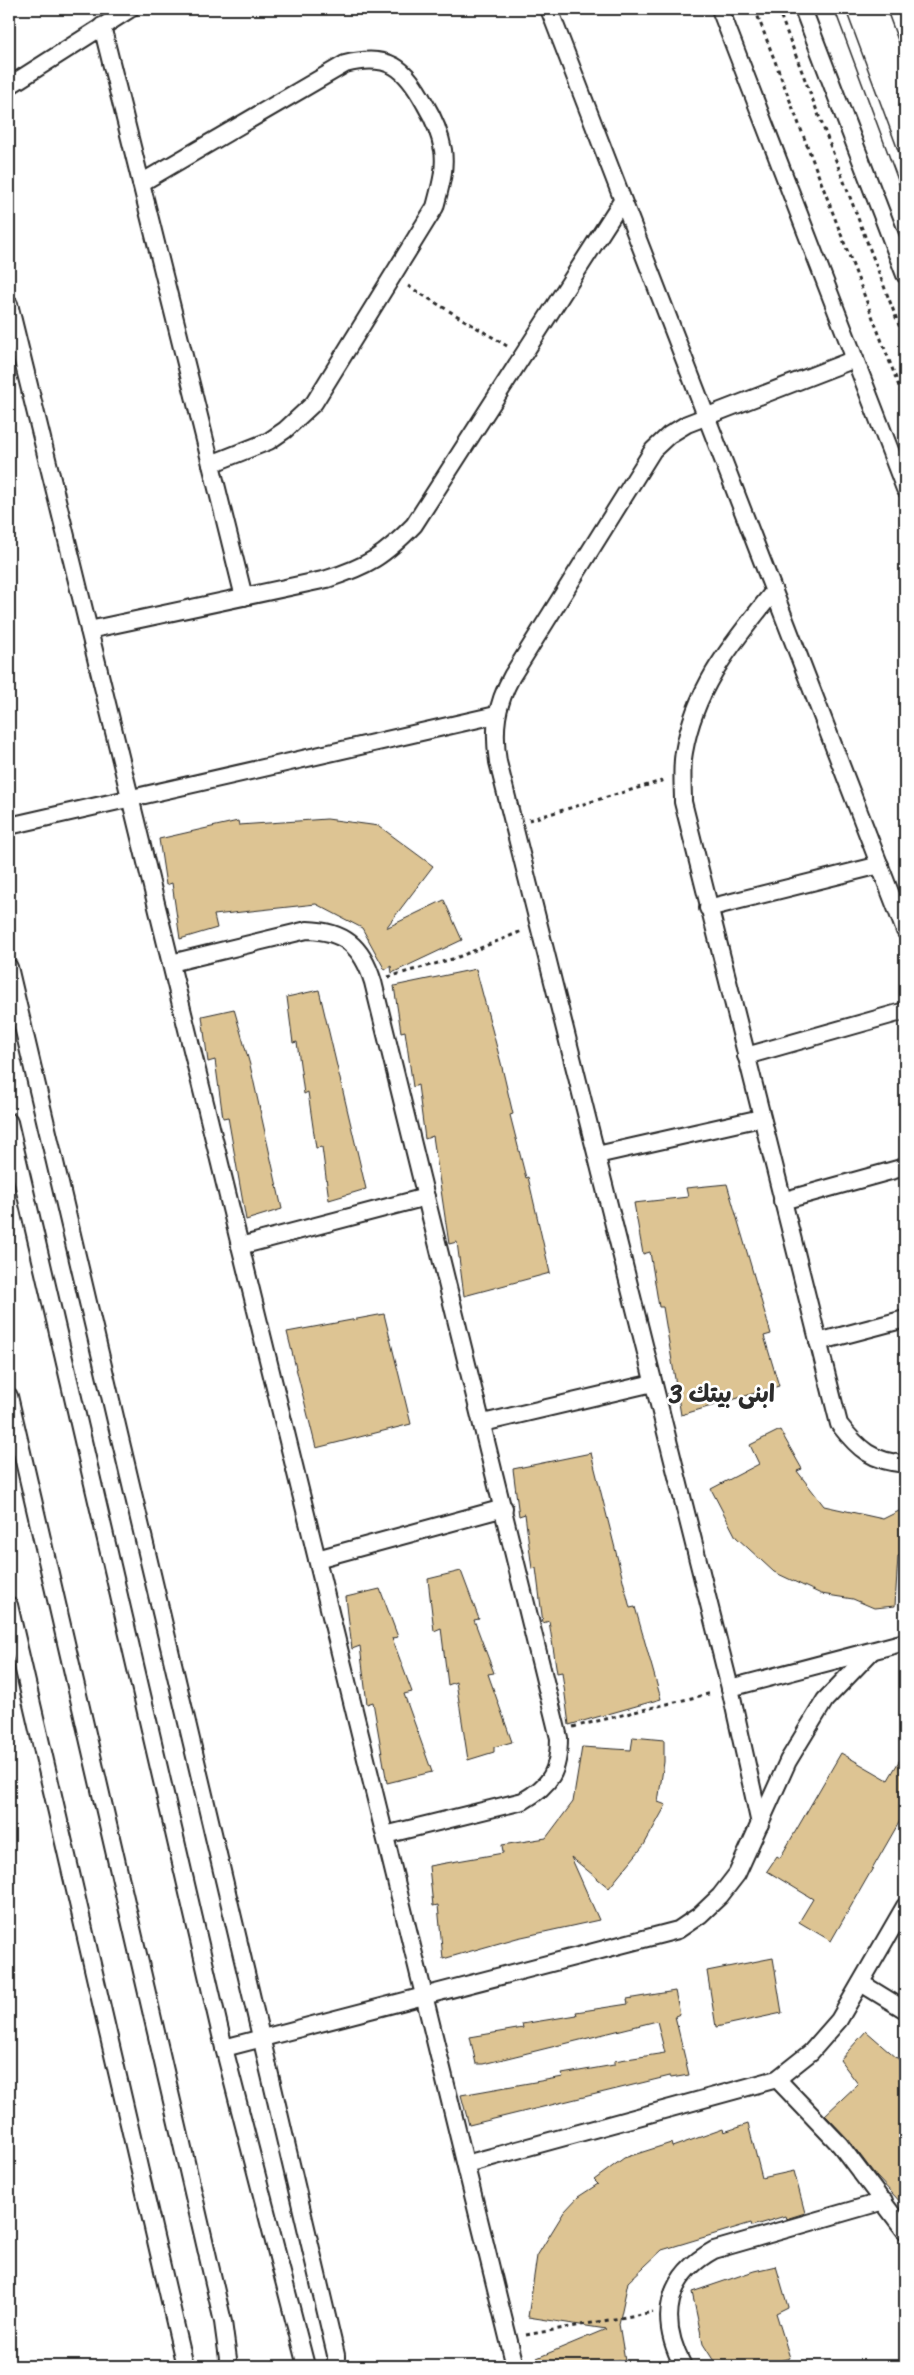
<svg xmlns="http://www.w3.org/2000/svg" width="914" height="2375" viewBox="0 0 914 2375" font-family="Sriracha,'Playpen Sans Arabic',sans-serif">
<rect width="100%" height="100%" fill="#fff"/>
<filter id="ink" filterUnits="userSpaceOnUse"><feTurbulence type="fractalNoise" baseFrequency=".02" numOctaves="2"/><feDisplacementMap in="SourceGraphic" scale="10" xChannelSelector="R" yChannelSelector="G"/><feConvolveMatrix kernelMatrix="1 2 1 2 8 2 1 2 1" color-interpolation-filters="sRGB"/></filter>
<g filter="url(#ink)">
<g fill="#ddc493" stroke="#2b2b2b">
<path d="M327 819 379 826 433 866 386 928 444 900 462 940 392 973 391 966 385 970 362 928 316 904 214 915 217 928 180 939 172 883 166 885 159 839 238 821 239 825Z"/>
<path d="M476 969 501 1063 513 1114 510 1115 526 1178 528 1177 550 1273 464 1296 457 1242 449 1244 433 1136 425 1139 418 1085 413 1087 405 1031 401 1032 394 986Z"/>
<path d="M319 990 366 1189 329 1200 322 1147 316 1148 308 1092 304 1094 297 1042 293 1043 287 997Z"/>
<path d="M234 1009 250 1065 282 1209 246 1220 228 1117 223 1118 215 1060 208 1062 202 1016Z"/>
<path d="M727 1184 771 1334 764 1336 779 1386 681 1415 663 1307H659L650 1252 643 1254 634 1203 688 1197 686 1188Z"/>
<path d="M384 1314 411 1424 316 1448 287 1332Z"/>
<path d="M780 1430 802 1469 797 1471 824 1506 883 1519 905 1508V1554L898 1556 895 1606 874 1608 853 1599 821 1594 774 1572 736 1537 711 1489 759 1464 750 1445Z"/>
<path d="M591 1453 630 1608 635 1607 661 1699 569 1725 562 1672 557 1673 549 1621 543 1623 536 1568 532 1569 525 1514 519 1516 513 1469Z"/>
<path d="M461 1571 479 1619 474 1620 494 1673 488 1674 512 1742 494 1747V1752L468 1760 456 1682 448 1685 441 1628 434 1631 428 1579Z"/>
<path d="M380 1589 398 1637 392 1638 412 1692 404 1694 432 1772 387 1783 373 1702 367 1704 360 1646 352 1649 346 1597Z"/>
<path d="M633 1737 664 1740V1762L658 1802 666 1805 644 1845 609 1888 571 1857 599 1920 517 1938 443 1959 438 1905 433 1906 429 1866 503 1853 502 1845 546 1838 573 1802 582 1747 631 1750Z"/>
<path d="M905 1751V1812L831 1941 799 1922 813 1899 767 1871 777 1856 780 1858 841 1753 888 1780Z"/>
<path d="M773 1958 782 2013 716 2027 707 1971Z"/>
<path d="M675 1991 680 2014 675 2016 689 2075 671 2078 670 2076 469 2125 461 2095 563 2077 562 2074 614 2065V2061L665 2053 657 2021 483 2064H476L470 2037 523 2028 522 2024 577 2015 576 2012 628 2004 627 1999Z"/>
<path d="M866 2031 905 2065V2207L876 2176 848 2139 825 2115 858 2084 840 2060Z"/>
<path d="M748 2124 762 2178 794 2171 805 2213 786 2219 785 2216 752 2226 751 2223 662 2250 628 2282 619 2324 625 2360 592 2366H525V2363L606 2329 528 2317 537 2256 564 2212 578 2197 598 2184 594 2180 624 2158 671 2143 672 2147 723 2129 724 2132Z"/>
<path d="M776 2266 788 2307 776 2313 790 2358 761 2366H717L703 2344 692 2292 754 2271Z"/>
</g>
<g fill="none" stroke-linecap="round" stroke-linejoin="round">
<g stroke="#2b2b2b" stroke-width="12">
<g id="service">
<path d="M840 9 905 184"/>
<path d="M892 9 905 44"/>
</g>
</g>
<g stroke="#2b2b2b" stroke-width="20">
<g id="minor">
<path d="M549 9 905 931"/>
<path d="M720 9 905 489"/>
<path d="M803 9 905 275"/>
<path d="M102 26 244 597"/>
<path d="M9 86 130 9"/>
<path d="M141 183 345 64C389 53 405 67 425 104 434 119 440 133 443 150 446 169 440 188 435 207L314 403 285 430 269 441 211 464"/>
<path d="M9 304 515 2366"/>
<path d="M774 591C733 643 696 684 684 752 681 768 683 786 683 802L839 1424C859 1450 872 1461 905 1464"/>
<path d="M89 630 327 579C368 566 384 556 414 525L622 201"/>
<path d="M9 826 496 715"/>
<path d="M708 908 880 865"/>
<path d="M171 963 307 930C344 931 362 946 373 982L559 1738C559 1771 551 1785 523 1801L385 1835"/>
<path d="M9 967 336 2355V2366"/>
<path d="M746 1056 905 1011"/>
<path d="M9 1122 224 2048 306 2366"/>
<path d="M597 1155 761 1118"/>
<path d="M782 1201 905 1167"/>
<path d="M240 1246 426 1197"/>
<path d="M818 1342 905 1319"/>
<path d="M9 1396 223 2322 229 2366"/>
<path d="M483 1423 653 1383"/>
<path d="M317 1559 504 1508"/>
<path d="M9 1605 185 2366"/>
<path d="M730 1688 905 1642"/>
<path d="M760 1824 730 1688 498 762C493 729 496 705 512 676L653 450 669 435 687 424 855 359"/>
<path d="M861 1983 905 2010"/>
<path d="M224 2048 678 1930 700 1915 720 1896 737 1874 788 1761 825 1700 872 1651"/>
<path d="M777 2079 840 2145 905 2231"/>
<path d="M466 2164 777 2079 811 2052 839 2020 905 1906"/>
<path d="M683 2366C658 2319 666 2276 714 2250L884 2201"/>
</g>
</g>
<g stroke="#2b2b2b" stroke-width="3" stroke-dasharray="4 4" stroke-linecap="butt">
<path d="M755 9 905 402"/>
<path d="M778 9 905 341"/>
<path d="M408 286 507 346"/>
<path d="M529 820 665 780"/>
<path d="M388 977 456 958 522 931"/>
<path d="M573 1727 712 1693"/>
<path d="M526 2335 653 2312"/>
</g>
<use href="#service" stroke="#fff" stroke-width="9"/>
<use href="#minor" stroke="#fff" stroke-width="16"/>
</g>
</g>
<g text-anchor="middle" stroke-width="5" stroke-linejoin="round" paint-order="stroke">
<g font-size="24" font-weight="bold" fill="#2b2b2b" stroke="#fff">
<text x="722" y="1402">ابنى بيتك 3</text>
</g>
</g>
<rect width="914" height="2375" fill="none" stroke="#fff" stroke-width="30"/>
<rect x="15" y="15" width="884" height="2345" fill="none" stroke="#2b2b2b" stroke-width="2" filter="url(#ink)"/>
</svg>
